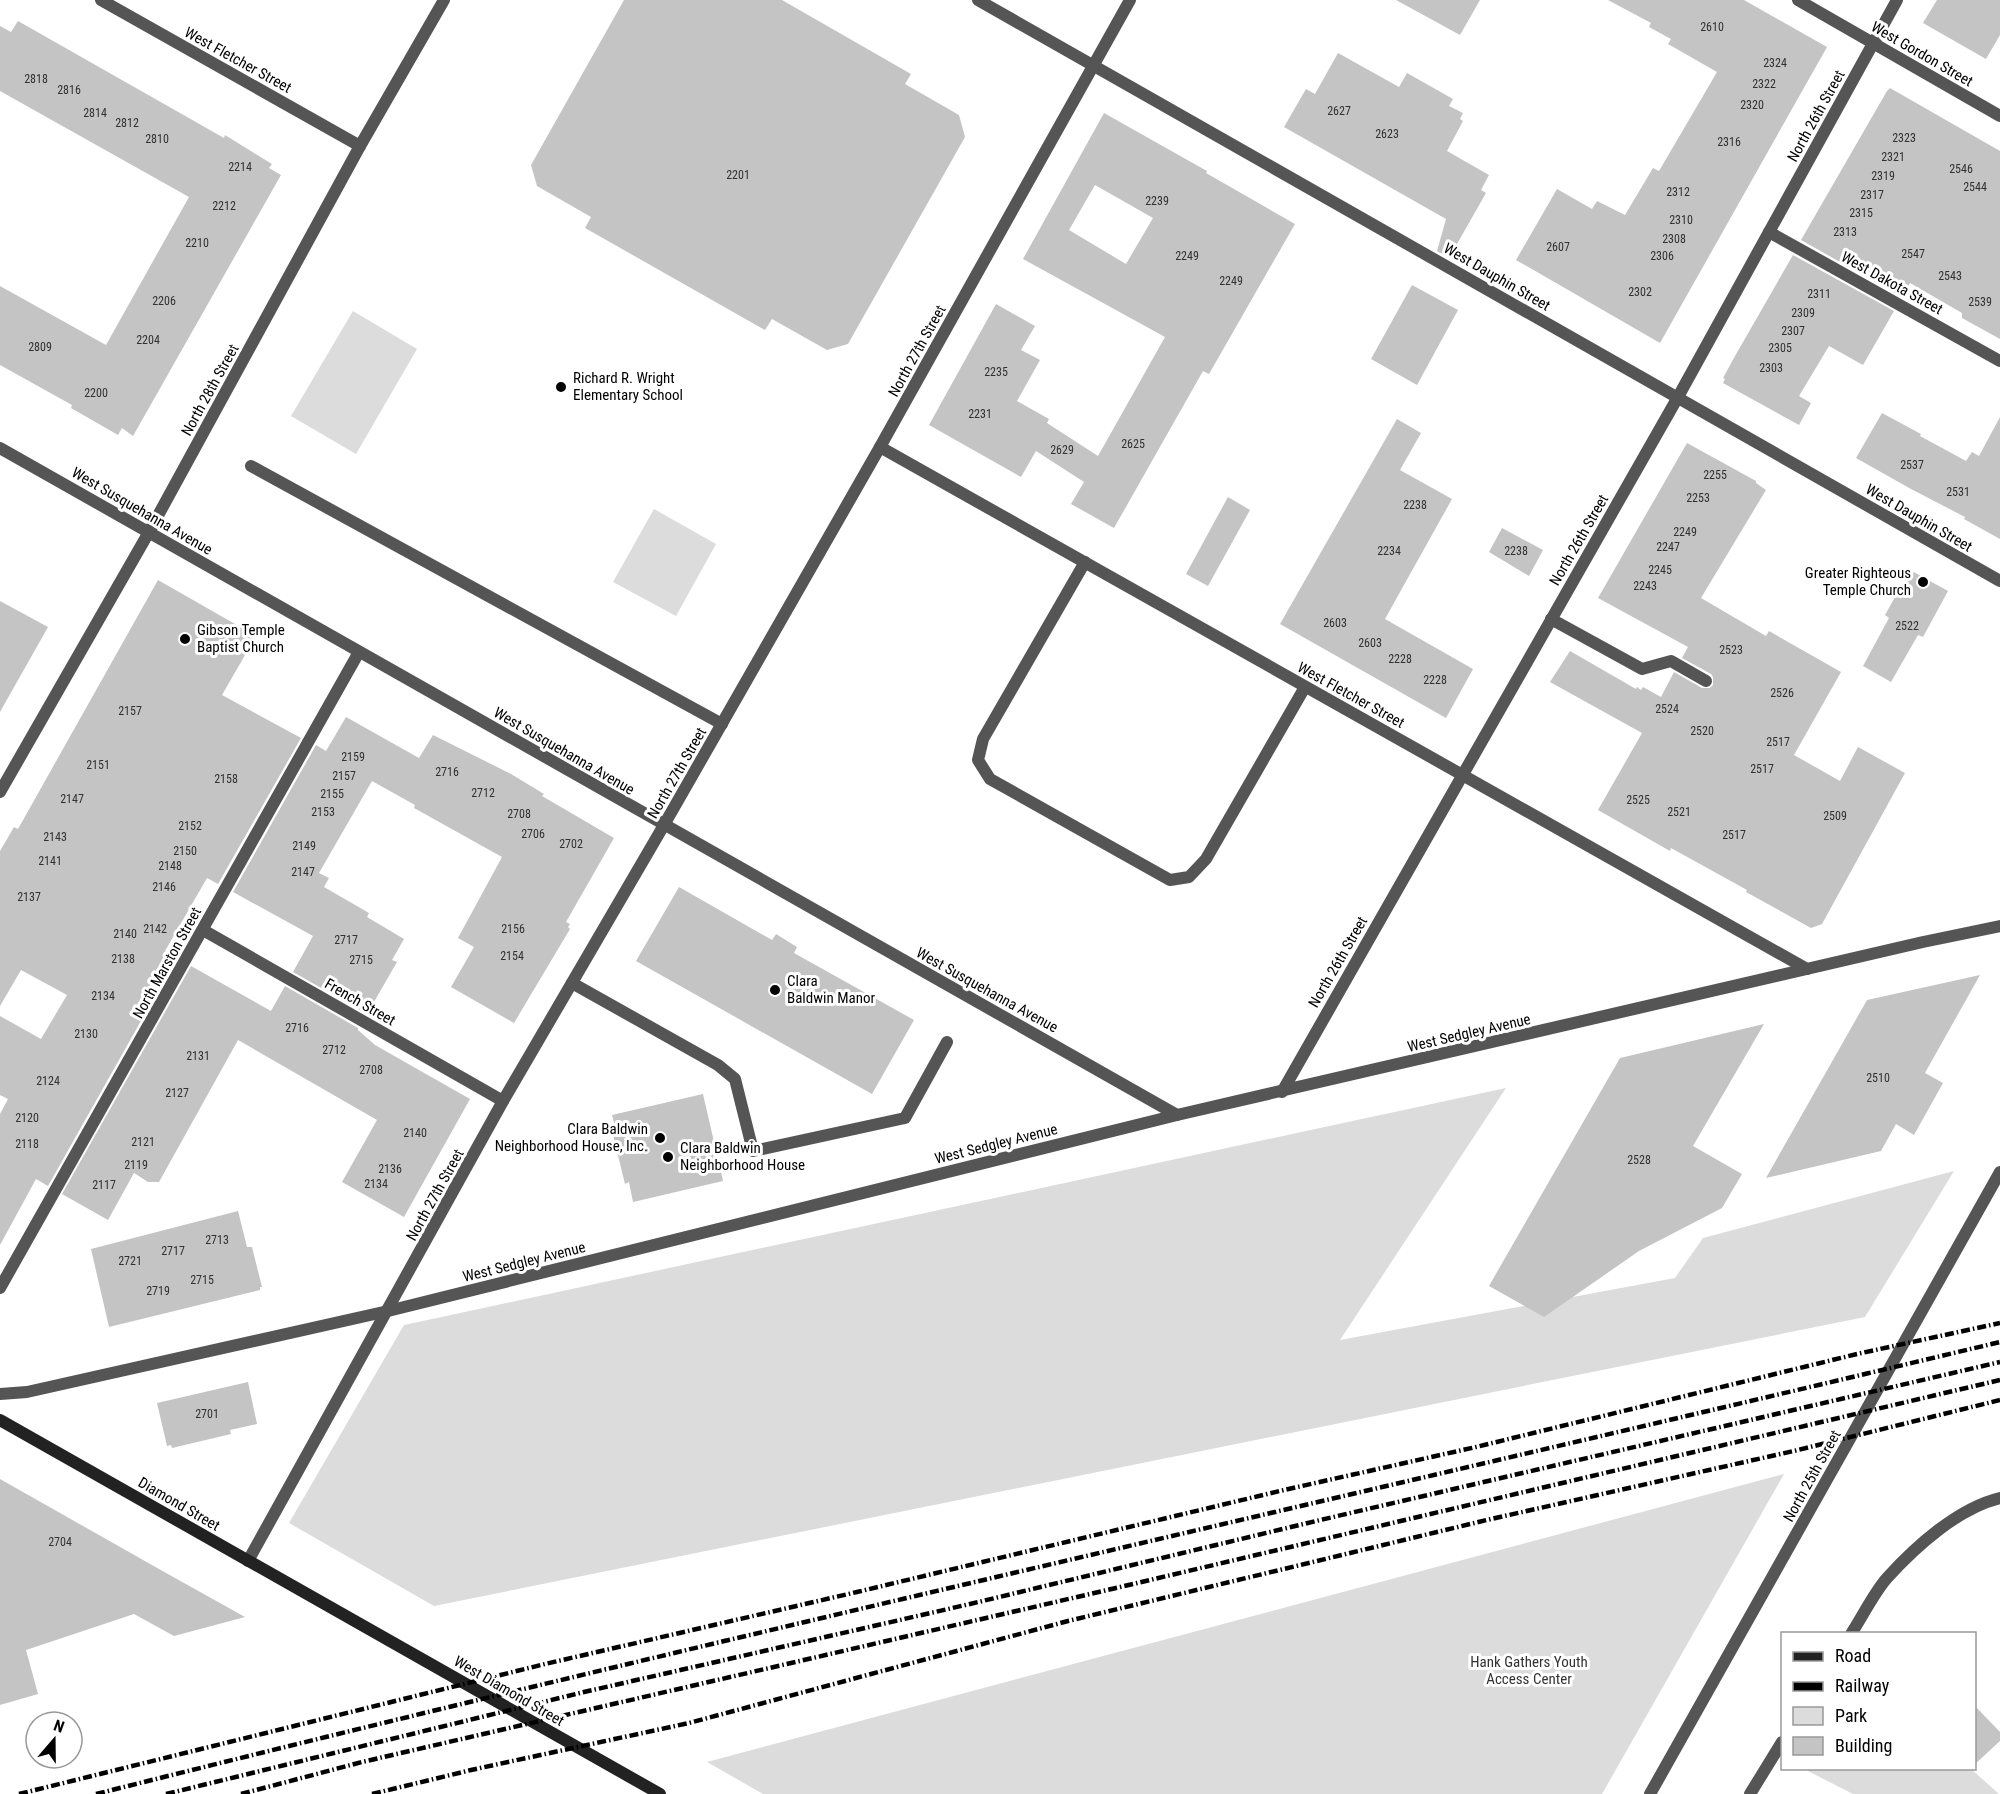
<svg xmlns="http://www.w3.org/2000/svg" width="2000" height="1794" viewBox="0 0 2000 1794" font-family="'Roboto Condensed',sans-serif">
<rect width="100%" height="100%" fill="#fff"/>
<g fill="#dcdcdc">
<path d="M353 311 417 349 356 454 291 416Z"/>
<path d="M654 509 716 544 676 616 613 582Z"/>
<path d="M1506 1088 1340 1340 1675 1278 1703 1238 1954 1171 1865 1317 434 1606 289 1523 404 1325Z"/>
<path d="M1784 1474 1602 1794H763L707 1762Z"/>
<path d="M1804 1769H1971L1999 1794H1853Z"/>
</g>
<g fill="#c4c4c4" fill-rule="evenodd">
<path d="M624 0H782L911 74 905 84 959 115 965 137 848 344 827 350 772 319 765 330 585 228 591 217 537 186 531 165Z"/>
<path d="M1396 0H1480L1460 35Z"/>
<path d="M1608 0H1744L1827 47 1660 343 1516 260 1557 189 1592 209 1597 201 1625 215 1653 168 1659 171 1717 72 1668 44 1671 39 1649 27 1651 23Z"/>
<path d="M1937 0H2000V35L1986 59 1923 23Z"/>
<path d="M18 21 224 138 225 135 272 164 269 168 281 175 133 436 122 428 118 435 71 408 72 405 0 365V286L106 345 189 197 0 91V26L11 32Z"/>
<path d="M1338 53 1399 87 1407 73 1453 99 1449 106 1463 113 1460 119 1463 121 1447 151 1489 175 1481 190 1486 193 1449 258 1437 251 1446 219 1284 127 1306 89 1315 94Z"/>
<path d="M1890 88 2000 151V339L1962 318V313L1910 283 1902 297 1801 240 1887 91Z"/>
<path d="M1104 113 1207 171 1206 173 1295 224 1209 374 1203 371 1114 528 1071 504 1084 482 1036 451 1021 477 929 425 996 304 1035 326 1021 350 1040 360 1017 401 1049 419 1047 423 1098 456 1165 337 1023 259ZM1095 185 1153 218 1126 264 1069 230Z"/>
<path d="M1793 255 1894 311 1863 365 1829 346 1799 396 1811 403 1799 425 1723 383 1725 379 1723 378 1735 356Z"/>
<path d="M1412 285 1458 310 1417 385 1371 359Z"/>
<path d="M1882 413 1921 434 1920 436 1966 461 1972 452 1979 456 2000 417V539L1964 519 1965 517 1911 489 1856 458Z"/>
<path d="M1397 419 1421 433 1400 470 1452 499 1385 619 1473 669 1446 718 1280 624Z"/>
<path d="M1687 443 1756 481V483L1766 490 1701 598 1766 636 1769 631 1841 672 1794 755 1840 781 1858 747 1905 773 1822 924 1811 928 1746 892 1747 890 1671 848 1670 851 1598 810 1642 733 1550 682 1570 651 1636 689 1637 687 1641 690 1643 687 1661 697 1674 672 1702 688H1710L1713 685V677L1711 674 1682 658 1688 647 1598 598Z"/>
<path d="M1228 497 1250 510 1208 586 1186 574Z"/>
<path d="M1502 528 1543 550 1529 576 1489 552Z"/>
<path d="M1910 570 1948 591 1923 637 1918 635 1891 682 1863 666 1889 618 1885 615Z"/>
<path d="M158 580 256 636 222 695 301 738 218 884 207 878 165 951 177 957 48 1186 36 1179 0 1245V1114L8 1099 0 1095V1016L41 1039 67 995 21 970 0 1006V851L14 827 18 829Z"/>
<path d="M0 601 48 627 0 712Z"/>
<path d="M346 717 419 758 433 735 511 774 544 794 542 796 614 838 566 922 570 924 568 927 570 929 514 1023 451 987 474 947 458 938 502 857 414 808 415 805 372 781 319 873 329 878 324 887 369 913 367 917 404 939 392 960 397 962 367 1014 293 972 313 936 233 892 316 745 326 751Z"/>
<path d="M679 887 772 940 776 934 797 947 794 953 914 1020 872 1094 636 961Z"/>
<path d="M191 966 271 1011 285 986 358 1028V1030L375 1045 470 1099 404 1217 342 1182 377 1120 238 1040 159 1182H148L134 1173 108 1220 62 1194Z"/>
<path d="M1980 975 1925 1073 1943 1083 1914 1135 1896 1124 1881 1151 1766 1178 1867 1000Z"/>
<path d="M1764 1024 1693 1146 1742 1174 1722 1208 1639 1251 1544 1317 1489 1286 1620 1058Z"/>
<path d="M703 1094 723 1181 633 1202 629 1182 625 1184 613 1135 617 1134 612 1115Z"/>
<path d="M238 1211 247 1247H252L262 1287H260V1290L109 1327 91 1249Z"/>
<path d="M248 1382 257 1424 230 1430 231 1434 172 1448 171 1445 167 1446 157 1403Z"/>
<path d="M0 1479 159 1569 245 1617 174 1636 134 1614 26 1650 38 1694 0 1705Z"/>
<path d="M1974 1705 2000 1732V1741L1974 1765Z"/>
</g>
<g fill="none" stroke-linecap="round" stroke-linejoin="round">
<g stroke="#555" stroke-width="12">
<path d="M251 466 722 724"/>
<path d="M1085 562 983 739 978 760 990 779 1170 880 1189 877 1206 859 1305 687"/>
<path d="M572 983 718 1065 735 1079 753 1151 905 1118 947 1042"/>
</g>
<g stroke="#555" stroke-width="12">
<path d="M101 0 360 146"/>
<path d="M1798 0 2000 116"/>
<path d="M1769 232 2000 361"/>
<path d="M880 447 1807 969"/>
<path d="M0 448 1177 1115"/>
<path d="M1551 619 1642 669 1671 661 1706 681"/>
<path d="M0 792 149 532 360 146 444 0"/>
<path d="M203 930 503 1101"/>
<path d="M1282 1092 1678 397 1897 0"/>
<path d="M0 1288 359 652"/>
<path d="M248 1561 503 1101 664 825 880 447 1130 0"/>
<path d="M1851 1634C1863 1616 1873 1594 1887 1578 1915 1547 1958 1508 2000 1498"/>
<path d="M1650 1794 2000 1172"/>
<path d="M1750 1794 1782 1742"/>
</g>
<g stroke="#555" stroke-width="12">
<path d="M978 0 2000 581"/>
<path d="M0 1394 27 1392 388 1311 1177 1115 1923 942 2000 926"/>
</g>
<path stroke="#222" stroke-width="12" d="M0 1420 660 1794"/>
<g stroke="#000" stroke-width="4.5" stroke-dasharray="9 3 1.5 3" stroke-linecap="butt">
<path d="M19 1794 545 1664 857 1592 1284 1490 1476 1447 1857 1354 2000 1323"/>
<path d="M96 1794C729 1635 1366 1493 2000 1342"/>
<path d="M166 1794 584 1692 970 1604 1316 1521 2000 1362"/>
<path d="M241 1794 362 1762 1116 1588 2000 1380"/>
<path d="M372 1794 471 1770 689 1723 1068 1621 1491 1519 1798 1450 2000 1400"/>
</g>
</g>
<g fill="#000" stroke="#fff" stroke-width="2">
<circle cx="561" cy="387" r="6"/>
<circle cx="1923" cy="582" r="6"/>
<circle cx="185" cy="639" r="6"/>
<circle cx="775" cy="990" r="6"/>
<circle cx="660" cy="1138" r="6"/>
<circle cx="668" cy="1157" r="6"/>
</g>
<g text-anchor="middle" stroke-width="6" stroke-linejoin="round" paint-order="stroke">
<g font-size="12" fill="#313131">
<text x="1712" y="31">2610</text>
<text x="1775" y="67">2324</text>
<text x="36" y="83">2818</text>
<text x="1764" y="88">2322</text>
<text x="69" y="94">2816</text>
<text x="1752" y="109">2320</text>
<text x="1339" y="115">2627</text>
<text x="95" y="117">2814</text>
<text x="127" y="127">2812</text>
<text x="1387" y="138">2623</text>
<text x="1904" y="142">2323</text>
<text x="157" y="143">2810</text>
<text x="1729" y="146">2316</text>
<text x="1893" y="161">2321</text>
<text x="240" y="171">2214</text>
<text x="1961" y="173">2546</text>
<text x="738" y="179">2201</text>
<text x="1883" y="180">2319</text>
<text x="1975" y="191">2544</text>
<text x="1678" y="196">2312</text>
<text x="1872" y="199">2317</text>
<text x="1157" y="205">2239</text>
<text x="224" y="210">2212</text>
<text x="1861" y="217">2315</text>
<text x="1681" y="224">2310</text>
<text x="1845" y="236">2313</text>
<text x="1674" y="243">2308</text>
<text x="197" y="247">2210</text>
<text x="1558" y="251">2607</text>
<text x="1913" y="258">2547</text>
<text x="1187" y="260">2249</text>
<text x="1662" y="260">2306</text>
<text x="1950" y="280">2543</text>
<text x="1231" y="285">2249</text>
<text x="1640" y="296">2302</text>
<text x="1819" y="298">2311</text>
<text x="164" y="305">2206</text>
<text x="1980" y="306">2539</text>
<text x="1803" y="317">2309</text>
<text x="1793" y="335">2307</text>
<text x="148" y="344">2204</text>
<text x="40" y="351">2809</text>
<text x="1780" y="352">2305</text>
<text x="1771" y="372">2303</text>
<text x="996" y="376">2235</text>
<text x="96" y="397">2200</text>
<text x="980" y="418">2231</text>
<text x="1133" y="448">2625</text>
<text x="1062" y="454">2629</text>
<text x="1912" y="469">2537</text>
<text x="1715" y="479">2255</text>
<text x="1958" y="496">2531</text>
<text x="1698" y="502">2253</text>
<text x="1415" y="509">2238</text>
<text x="1685" y="536">2249</text>
<text x="1668" y="551">2247</text>
<text x="1389" y="555">2234</text>
<text x="1516" y="555">2238</text>
<text x="1660" y="574">2245</text>
<text x="1645" y="590">2243</text>
<text x="1335" y="627">2603</text>
<text x="1907" y="630">2522</text>
<text x="1370" y="647">2603</text>
<text x="1731" y="654">2523</text>
<text x="1400" y="663">2228</text>
<text x="1435" y="684">2228</text>
<text x="1782" y="697">2526</text>
<text x="1667" y="713">2524</text>
<text x="130" y="715">2157</text>
<text x="1702" y="735">2520</text>
<text x="1778" y="746">2517</text>
<text x="353" y="761">2159</text>
<text x="98" y="769">2151</text>
<text x="1762" y="773">2517</text>
<text x="447" y="776">2716</text>
<text x="344" y="780">2157</text>
<text x="226" y="783">2158</text>
<text x="483" y="797">2712</text>
<text x="332" y="798">2155</text>
<text x="72" y="803">2147</text>
<text x="1638" y="804">2525</text>
<text x="323" y="816">2153</text>
<text x="1679" y="816">2521</text>
<text x="519" y="818">2708</text>
<text x="1835" y="820">2509</text>
<text x="190" y="830">2152</text>
<text x="533" y="838">2706</text>
<text x="1734" y="839">2517</text>
<text x="55" y="841">2143</text>
<text x="571" y="848">2702</text>
<text x="304" y="850">2149</text>
<text x="185" y="855">2150</text>
<text x="50" y="865">2141</text>
<text x="170" y="870">2148</text>
<text x="303" y="876">2147</text>
<text x="164" y="891">2146</text>
<text x="29" y="901">2137</text>
<text x="155" y="933">2142</text>
<text x="513" y="933">2156</text>
<text x="125" y="938">2140</text>
<text x="346" y="944">2717</text>
<text x="512" y="960">2154</text>
<text x="123" y="963">2138</text>
<text x="361" y="964">2715</text>
<text x="103" y="1000">2134</text>
<text x="297" y="1032">2716</text>
<text x="86" y="1038">2130</text>
<text x="334" y="1054">2712</text>
<text x="198" y="1060">2131</text>
<text x="371" y="1074">2708</text>
<text x="1878" y="1082">2510</text>
<text x="48" y="1085">2124</text>
<text x="177" y="1097">2127</text>
<text x="27" y="1122">2120</text>
<text x="415" y="1137">2140</text>
<text x="143" y="1146">2121</text>
<text x="27" y="1148">2118</text>
<text x="1639" y="1164">2528</text>
<text x="136" y="1169">2119</text>
<text x="390" y="1173">2136</text>
<text x="376" y="1188">2134</text>
<text x="104" y="1189">2117</text>
<text x="217" y="1244">2713</text>
<text x="173" y="1255">2717</text>
<text x="130" y="1265">2721</text>
<text x="202" y="1284">2715</text>
<text x="158" y="1295">2719</text>
<text x="207" y="1418">2701</text>
<text x="60" y="1546">2704</text>
</g>
<g font-size="15" fill="#000" stroke="#fff">
<text transform="translate(1922 54) rotate(30)" y="5">West Gordon Street</text>
<text transform="translate(238 60) rotate(29)" y="5">West Fletcher Street</text>
<text transform="translate(1816 116) rotate(-61)" y="5">North 26th Street</text>
<text transform="translate(1497 277) rotate(30)" y="5">West Dauphin Street</text>
<text transform="translate(1892 283) rotate(29)" y="5">West Dakota Street</text>
<text transform="translate(917 351) rotate(-61)" y="5">North 27th Street</text>
<text transform="translate(210 390) rotate(-61)" y="5">North 28th Street</text>
<text transform="translate(142 511) rotate(30)" y="5">West Susquehanna Avenue</text>
<text transform="translate(1919 518) rotate(30)" y="5">West Dauphin Street</text>
<text transform="translate(1579 540) rotate(-60)" y="5">North 26th Street</text>
<text transform="translate(1351 695) rotate(29)" y="5">West Fletcher Street</text>
<text transform="translate(564 751) rotate(30)" y="5">West Susquehanna Avenue</text>
<text transform="translate(677 773) rotate(-60)" y="5">North 27th Street</text>
<text transform="translate(1338 962) rotate(-60)" y="5">North 26th Street</text>
<text transform="translate(167 963) rotate(-61)" y="5">North Marston Street</text>
<text transform="translate(987 990) rotate(29)" y="5">West Susquehanna Avenue</text>
<text transform="translate(360 1002) rotate(30)" y="5">French Street</text>
<text transform="translate(1469 1033) rotate(-13)" y="5">West Sedgley Avenue</text>
<text transform="translate(996 1144) rotate(-14)" y="5">West Sedgley Avenue</text>
<text transform="translate(435 1195) rotate(-61)" y="5">North 27th Street</text>
<text transform="translate(524 1262) rotate(-14)" y="5">West Sedgley Avenue</text>
<text transform="translate(1812 1476) rotate(-61)" y="5">North 25th Street</text>
<text transform="translate(179 1504) rotate(30)" y="5">Diamond Street</text>
<text transform="translate(509 1691) rotate(30)" y="5">West Diamond Street</text>
</g>
<g font-size="15" fill="#000" stroke="#fff" text-anchor="start">
<text x="573" y="383">Richard R. Wright<tspan x="573" dy="17">Elementary School</tspan></text>
<text x="1911" y="578" text-anchor="end">Greater Righteous<tspan x="1911" dy="17">Temple Church</tspan></text>
<text x="197" y="635">Gibson Temple<tspan x="197" dy="17">Baptist Church</tspan></text>
<text x="787" y="986">Clara<tspan x="787" dy="17">Baldwin Manor</tspan></text>
<text x="648" y="1134" text-anchor="end">Clara Baldwin<tspan x="648" dy="17">Neighborhood House, Inc.</tspan></text>
<text x="680" y="1153">Clara Baldwin<tspan x="680" dy="17">Neighborhood House</tspan></text>
</g>
<g font-size="15" fill="#333" stroke="#fff">
<text x="1529" y="1667">Hank Gathers Youth<tspan x="1529" dy="17">Access Center</tspan></text>
</g>
</g>
<rect x="1781" y="1632" width="195" height="138" fill="#ffffff" stroke="#999999" stroke-width="1.5"/>
<rect x="1793" y="1652" width="30" height="9" fill="#222222" stroke="#999999" stroke-width="1.5"/>
<text x="1835" y="1662" font-size="18" fill="#000000">Road</text>
<rect x="1793" y="1682" width="30" height="9" fill="#000000" stroke="#999999" stroke-width="1.5"/>
<text x="1835" y="1692" font-size="18" fill="#000000">Railway</text>
<rect x="1793" y="1707" width="30" height="18" fill="#dcdcdc" stroke="#999999" stroke-width="1.5"/>
<text x="1835" y="1722" font-size="18" fill="#000000">Park</text>
<rect x="1793" y="1737" width="30" height="18" fill="#c4c4c4" stroke="#999999" stroke-width="1.5"/>
<text x="1835" y="1752" font-size="18" fill="#000000">Building</text>
<g transform="translate(54 1740) rotate(20)"><circle r="28" fill="#ffffff" stroke="#999999" stroke-width="1.5"/>
<path d="M0-4.5L10 22L0 15L-10 22Z" fill="#000000"/>
<text y="-9" font-size="16" font-weight="bold" text-anchor="middle" fill="#000000">N</text>
</g>
</svg>
